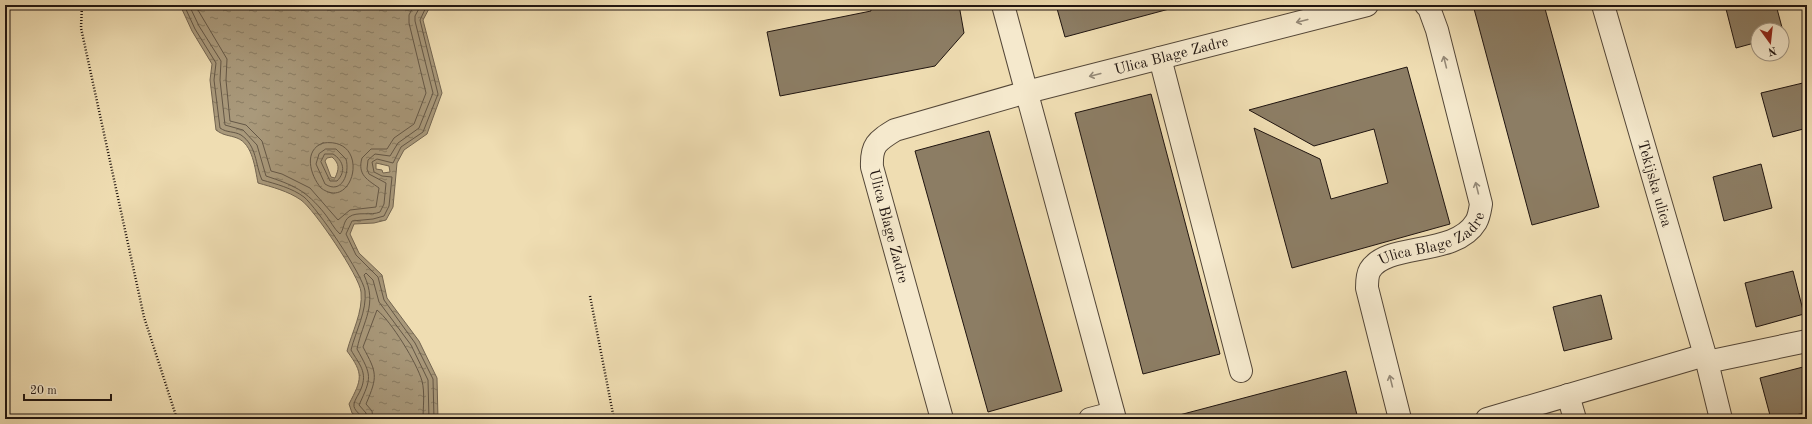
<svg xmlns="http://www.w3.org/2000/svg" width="1812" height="424" viewBox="0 0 1812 424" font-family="'Old Standard TT',serif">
<defs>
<pattern id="water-ripples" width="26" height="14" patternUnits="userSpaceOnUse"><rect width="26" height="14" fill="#a9997b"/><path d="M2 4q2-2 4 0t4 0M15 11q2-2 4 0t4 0" fill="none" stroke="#897c63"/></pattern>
</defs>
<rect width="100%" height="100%" fill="#efddb2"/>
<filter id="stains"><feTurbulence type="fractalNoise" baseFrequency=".005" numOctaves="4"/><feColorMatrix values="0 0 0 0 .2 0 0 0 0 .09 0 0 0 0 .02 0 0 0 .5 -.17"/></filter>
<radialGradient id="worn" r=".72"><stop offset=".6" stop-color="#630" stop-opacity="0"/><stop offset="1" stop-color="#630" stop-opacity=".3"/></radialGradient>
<path fill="url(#water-ripples)" stroke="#726450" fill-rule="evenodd" d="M180 5H431L423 20 442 93 427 134 404 150 397 163 393 207 386 220 374 223 354 224 350 234 359 253 382 275 387 298 419 341 437 378 438 419H360L352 413 349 404C362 379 364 374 347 351 352 332 363 312 361 292 360 277 314 209 301 200 288 191 272 187 258 183 255 169 253 144 237 138 229 135 224 136 216 130L210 80 212 64 192 31ZM332 157C340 164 339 169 335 178L331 177 325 161 327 158ZM376 163 389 166 390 172 383 173 382 170 376 169Z"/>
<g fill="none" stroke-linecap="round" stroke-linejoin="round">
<g stroke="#645746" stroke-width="1">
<path d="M184 5 195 29 216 63 214 80 220 128C227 133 234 131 241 135 257 146 255 164 262 180 276 184 292 188 304 197 317 208 363 275 365 291 367 311 356 330 351 350 359 364 368 372 361 389 359 394 355 399 354 404 353 411 361 413 362 419"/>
<path d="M189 5 199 26 221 61 220 80 225 125 243 130 257 145 266 176C293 185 306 190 325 214 330 220 334 229 340 234 344 230 343 221 349 217 357 211 371 216 380 212L384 204 386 183 369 174 367 169 368 160 375 154 390 156 398 143 419 128 433 93 415 21V16L421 5"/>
<path d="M195 5 227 59 226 80 230 121 246 125 262 141 271 171 282 174 310 188 338 220 350 210 376 207 379 188C368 180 357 175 362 158L371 149H387L394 138 414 124 426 93 409 23V15L414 5"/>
<path d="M427 5 420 20 438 94 423 132 401 147 393 163 377 159 372 162 374 172 382 176 392 177 389 206 384 216 373 219 352 221 346 234 356 255 378 277 384 300 415 343 433 379 434 419"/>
<path d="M323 143C372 136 354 213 321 188 310 175 303 150 323 143Z"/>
<path d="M326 149H336L346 159C350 173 342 195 325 184L316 164 319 154Z"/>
<path d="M325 154H333C344 161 346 172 337 181H330L321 162Z"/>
<path d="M367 419 366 413 359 405C372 377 372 376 357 349 363 320 378 305 364 275L366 273 373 280 379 302 411 345 428 380 429 419"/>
<path d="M373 419 372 411 366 404C378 376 377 373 363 347L377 310C391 321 417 363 422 381 425 392 423 408 423 419"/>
</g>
</g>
<g fill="#8c7d64" stroke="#201510">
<path d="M870 5H959L964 33 935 66 780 96 767 32 871 11Z"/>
<path d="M1056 5H1184L1065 37Z"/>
<path d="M1473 5H1544L1599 207 1532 225Z"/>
<path d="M1725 5H1776L1784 35 1782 36V30H1758V42L1736 48Z"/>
<path d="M1407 67 1450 224 1292 268 1254 128 1320 159 1331 199 1388 183 1374 129 1314 146 1249 110Z"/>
<path d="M1807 82V128L1773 137 1761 93Z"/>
<path d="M1151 94 1220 354 1143 374 1075 113Z"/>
<path d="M989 131 1062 391 988 412 915 151Z"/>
<path d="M1761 164 1772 208 1724 221 1713 177Z"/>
<path d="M1793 271 1804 314 1756 327 1745 283Z"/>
<path d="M1601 295 1612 339 1564 351 1553 307Z"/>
<path d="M1807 366V412L1781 419H1771L1760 378Z"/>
<path d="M1346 371 1358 419H1168V418Z"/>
<path d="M1807 415V419H1793Z"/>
</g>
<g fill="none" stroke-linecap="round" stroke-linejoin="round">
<g stroke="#544738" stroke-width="24">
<g id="minor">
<path d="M1003 5 1115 419"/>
<path id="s1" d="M1603 5 1707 362 1721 419"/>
<path d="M1160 58 1241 371"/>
<path d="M1707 362 1807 341"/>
<path d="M1568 395 1575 419"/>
<path id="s2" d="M942 419 872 167C871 145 877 141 895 130L1027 92 1367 5"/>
<path d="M1090 419 1113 413"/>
<path id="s3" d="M1400 419 1367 288C1367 283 1367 275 1370 270 1387 242 1455 257 1476 222 1479 217 1480 210 1481 204L1437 30 1429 8 1426 5"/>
<path d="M1487 419 1705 355"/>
</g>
</g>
<g stroke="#201510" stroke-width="2.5" stroke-dasharray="1 2" stroke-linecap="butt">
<path d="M82 5 81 28 144 317 177 419"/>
<path d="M590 296 614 419"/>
</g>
<use href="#minor" stroke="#f5e9cd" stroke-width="22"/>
</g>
<defs><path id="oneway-shaft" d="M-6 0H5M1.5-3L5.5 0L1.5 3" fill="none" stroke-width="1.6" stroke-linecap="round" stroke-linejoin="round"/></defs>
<g stroke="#958a78">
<use href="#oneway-shaft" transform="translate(1302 21) rotate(166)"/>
<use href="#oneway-shaft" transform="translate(1445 62) rotate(-104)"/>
<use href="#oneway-shaft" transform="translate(1095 75) rotate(166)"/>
<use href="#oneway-shaft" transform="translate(1477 188) rotate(-104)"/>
<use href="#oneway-shaft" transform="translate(1391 381) rotate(-104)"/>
</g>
<g text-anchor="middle" stroke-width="3.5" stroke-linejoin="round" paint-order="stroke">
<g font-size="15" fill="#201510" stroke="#f5e9cd">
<text dy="5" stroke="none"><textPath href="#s2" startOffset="595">Ulica Blage Zadre</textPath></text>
<text dy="5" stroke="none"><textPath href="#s1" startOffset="186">Tekijska ulica</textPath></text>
<text transform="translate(889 226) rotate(75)" y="5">Ulica Blage Zadre</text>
<text dy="5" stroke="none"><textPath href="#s3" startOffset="225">Ulica Blage Zadre</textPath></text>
</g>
</g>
<rect width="1812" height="424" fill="none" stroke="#efddb2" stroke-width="20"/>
<rect x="6" y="6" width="1800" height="412" fill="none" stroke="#201510" stroke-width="2"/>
<rect x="10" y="10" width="1792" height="404" fill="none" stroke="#201510"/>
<g transform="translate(1770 42) rotate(165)"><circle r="19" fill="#f5e9cd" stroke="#a09481"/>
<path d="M0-3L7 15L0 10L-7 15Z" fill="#8f2418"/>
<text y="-6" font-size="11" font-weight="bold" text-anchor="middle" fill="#201510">N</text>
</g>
<path d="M24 394v6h87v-6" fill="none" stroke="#201510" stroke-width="2"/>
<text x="30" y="394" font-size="12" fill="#201510" stroke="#f5e9cd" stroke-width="3" paint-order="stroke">20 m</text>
<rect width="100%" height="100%" filter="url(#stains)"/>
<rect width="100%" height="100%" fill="url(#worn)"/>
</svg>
